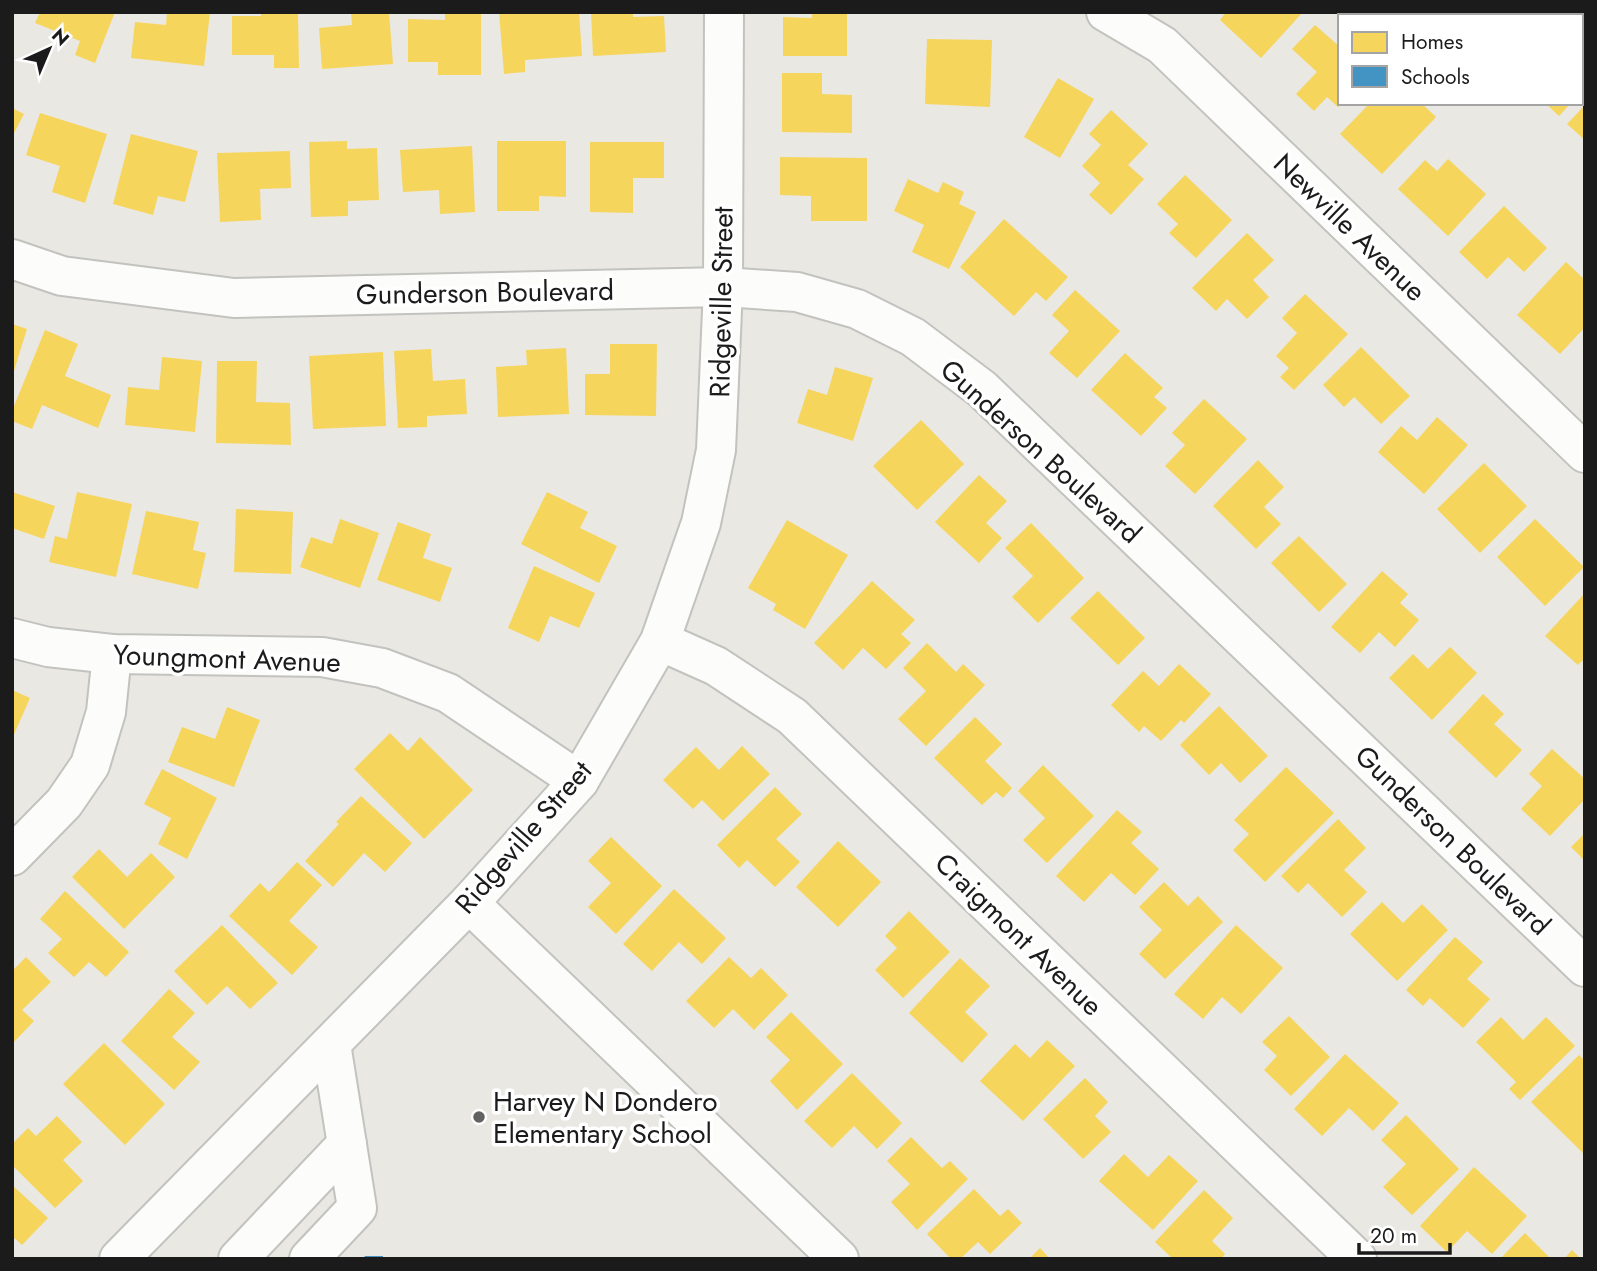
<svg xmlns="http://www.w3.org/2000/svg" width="1597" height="1271" viewBox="0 0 1597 1271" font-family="Jost,sans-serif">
<rect width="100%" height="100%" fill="#eae8e3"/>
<g fill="#f6d55c">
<path d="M40 12H115L95 63 75 55 80 41 35 23Z"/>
<path d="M167 12H210L204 66 131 58 135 22 166 25Z"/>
<path d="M261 12H298L299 68H274V55H232V16H261Z"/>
<path d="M351 12H389L393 64 322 69 319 28 352 25Z"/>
<path d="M445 12H481V75H438V62H408V19L445 20Z"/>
<path d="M499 12H579L582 56 525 60V72L504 74Z"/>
<path d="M591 12H633V17L664 16 666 52 593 56Z"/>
<path d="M812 12H847V56H783V17L812 18Z"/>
<path d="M1226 12H1303L1261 58 1220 20Z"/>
<path d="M1447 12H1522L1519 16H1451Z"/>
<path d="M1315 25 1340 47V103H1342L1338 107 1327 97 1314 111 1296 94 1317 72 1292 49Z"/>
<path d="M927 39 992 40 990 107 925 104Z"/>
<path d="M1581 42 1585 45V88L1581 92Z"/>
<path d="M782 73H822V94L852 95V133L782 132Z"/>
<path d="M1058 78 1094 99 1060 158 1024 137Z"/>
<path d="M1370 103H1421L1436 117 1382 174 1340 134Z"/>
<path d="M1545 103H1571L1559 116Z"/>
<path d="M1585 105V140L1567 124Z"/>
<path d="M12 108 24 114 12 137Z"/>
<path d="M1111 110 1148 144 1128 165 1144 179 1111 215 1089 195 1100 183 1082 166 1101 145 1089 134Z"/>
<path d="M40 113 107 134 85 203 52 192 60 166 26 155Z"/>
<path d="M131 134 198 151 185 202 158 196 153 215 113 204Z"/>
<path d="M347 141V149L377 148 379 200 348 201V216L311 217 309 142Z"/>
<path d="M497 141H566V197L539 196V211H497Z"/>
<path d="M590 142H664V178H633V213L590 212Z"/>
<path d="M472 146 475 212 440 214 439 190 403 192 400 150Z"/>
<path d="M290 151 291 188 260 189 261 220 220 222 217 153Z"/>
<path d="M780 157 867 158V221H811V196L780 195Z"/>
<path d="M1448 159 1486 194 1448 236 1398 189 1425 160 1437 171Z"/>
<path d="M1185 175 1232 220 1196 258 1169 233 1178 224 1157 204Z"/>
<path d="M908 179 938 193 943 182 964 192 959 204 976 212 949 269 912 252 924 225 894 211Z"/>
<path d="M1504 206 1547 248 1524 272 1508 257 1487 279 1459 252Z"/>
<path d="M1004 219 1068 277 1046 301 1036 292 1014 316 960 267Z"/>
<path d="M1247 233 1274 260 1253 280 1269 297 1247 319 1227 299 1216 311 1192 288Z"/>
<path d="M1566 262 1585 280V327L1560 354 1517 315Z"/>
<path d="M1075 290 1120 331 1077 378 1049 353 1069 331 1052 315Z"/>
<path d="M1305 294 1348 334 1294 390 1280 377 1289 368 1276 356 1297 333 1282 318Z"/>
<path d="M12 324 27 329 13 374 12 373Z"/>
<path d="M45 330 78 344 65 376 111 395 98 428 42 405 32 429 12 421V411Z"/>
<path d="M610 344H657L656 416 585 415V374H610Z"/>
<path d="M1361 347 1410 396 1381 424 1354 397 1344 407 1323 385Z"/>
<path d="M566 348 569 414 498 417 496 367 527 365 526 350Z"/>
<path d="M431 349 433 381 465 379 467 414 427 416V427L398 428 394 351Z"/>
<path d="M383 352 386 426 313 429 309 356Z"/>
<path d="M1125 353 1163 388 1154 397 1167 408 1141 436 1091 390Z"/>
<path d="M162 357 202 361 195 432 125 425 128 387 159 390Z"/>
<path d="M217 361H257L256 402 290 403 291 445 216 443Z"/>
<path d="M835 367 873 378 853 441 797 423 808 389 827 395Z"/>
<path d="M1204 399 1247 439 1195 494 1165 466 1185 445 1172 433Z"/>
<path d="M1437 417 1468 445 1424 494 1378 452 1401 426 1417 440Z"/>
<path d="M921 420 964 464 917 510 873 466Z"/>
<path d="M1258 460 1284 487 1264 507 1281 524 1256 549 1213 506Z"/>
<path d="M1484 463 1527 506 1480 553 1437 509Z"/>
<path d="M979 475 1007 501 986 523 1002 538 979 563 935 522Z"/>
<path d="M12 492 55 506 44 539 12 528Z"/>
<path d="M77 492 132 504 116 577 49 562 55 536 67 539Z"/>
<path d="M547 492 588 512 580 528 617 546 599 583 521 544Z"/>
<path d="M236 509 293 512 291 574 234 572Z"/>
<path d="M146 511 199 522 193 550 206 553 198 589 132 574Z"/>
<path d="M340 519 379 533 360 588 300 567 311 537 332 544Z"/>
<path d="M1535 519 1584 567 1545 606 1497 557Z"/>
<path d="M787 520 848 555 805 629 773 610 776 604 748 588Z"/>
<path d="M398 522 431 534 423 558 452 568 440 602 377 580Z"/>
<path d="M1031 523 1084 578 1038 623 1012 597 1033 576 1005 548Z"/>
<path d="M1299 536 1347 584 1319 612 1271 563Z"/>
<path d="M534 566 595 593 579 628 550 616 539 642 508 628Z"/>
<path d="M1382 571 1408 594 1400 603 1419 620 1395 647 1379 632 1360 653 1331 627Z"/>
<path d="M872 581 915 620 901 634 911 643 886 669 863 648 843 670 814 643Z"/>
<path d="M1098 591 1145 638 1118 665 1070 618Z"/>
<path d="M1585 593V658L1578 665 1545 636Z"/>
<path d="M927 643 956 672 963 664 985 685 926 746 898 719 926 691 903 668Z"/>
<path d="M1450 647 1477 673 1432 720 1389 678 1413 654 1428 669Z"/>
<path d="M1179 664 1211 694 1184 723 1181 720 1161 741 1144 726 1139 732 1111 705 1143 671 1159 686Z"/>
<path d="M12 690 30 698 12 739Z"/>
<path d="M1483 694 1504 714 1494 724 1522 750 1496 778 1448 732Z"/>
<path d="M1219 706 1268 756 1240 783 1221 763 1209 775 1180 745Z"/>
<path d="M227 707 260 720 234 787 168 762 182 727 215 739Z"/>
<path d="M975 717 1002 744 985 761 1012 788 1003 798 996 792 982 805 934 758Z"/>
<path d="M390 733 408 751 420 737 473 790 424 839 354 769Z"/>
<path d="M742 746 770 774 723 821 702 800 693 809 663 780 696 747 719 770Z"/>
<path d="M1552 749 1585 779V799L1550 836 1521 809 1542 786 1529 774Z"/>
<path d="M1043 765 1094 816 1047 863 1023 840 1045 818 1018 791Z"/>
<path d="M1286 767 1334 813 1265 882 1233 850 1249 834 1234 820Z"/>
<path d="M162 769 217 798 187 859 158 844 171 818 144 804Z"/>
<path d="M775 787 802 814 776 839 800 862 775 887 747 860 739 868 717 845Z"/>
<path d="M361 796 412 843 385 872 364 853 333 887 305 861 339 824 336 822Z"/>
<path d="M1117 810 1142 832 1131 843 1159 869 1135 895 1111 873 1084 902 1056 876Z"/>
<path d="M1338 819 1366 848 1344 870 1367 892 1342 917 1308 883 1298 893 1281 876Z"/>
<path d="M1585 833V861L1571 847Z"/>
<path d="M611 837 662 886 616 934 588 907 611 883 588 861Z"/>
<path d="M838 841 881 882 838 927 796 887Z"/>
<path d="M99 849 127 877 151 853 175 877 124 929 72 877Z"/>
<path d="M297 862 322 885 289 921 318 947 292 975 229 916 260 883 269 892Z"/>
<path d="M1164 882 1188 906 1198 896 1223 922 1165 979 1139 954 1162 930 1139 907Z"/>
<path d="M674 889 726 938 702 964 679 942 652 971 623 944Z"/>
<path d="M65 891 129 952 106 977 89 962 74 977 48 953 62 939 40 919Z"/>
<path d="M1382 902 1403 923 1422 904 1448 930 1397 981 1350 934Z"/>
<path d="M909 911 950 952 903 998 875 970 897 948 885 936Z"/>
<path d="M222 925 278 983 250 1009 227 986 207 1005 174 971Z"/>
<path d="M1236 925 1283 968 1241 1014 1222 997 1203 1019 1174 994Z"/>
<path d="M1455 937 1483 962 1467 979 1490 999 1463 1028 1430 998 1423 1006 1406 990Z"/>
<path d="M26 957 51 982 22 1010 34 1021 12 1044V971Z"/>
<path d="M729 957 751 978 761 968 788 995 754 1030 733 1009 714 1028 686 1001Z"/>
<path d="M960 958 990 986 965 1012 988 1034 962 1063 909 1013Z"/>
<path d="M169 989 195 1013 172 1037 200 1062 174 1090 121 1041Z"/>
<path d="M791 1012 843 1064 797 1110 770 1081 790 1060 766 1037Z"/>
<path d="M1289 1016 1330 1057 1291 1096 1264 1070 1277 1056 1262 1042Z"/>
<path d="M1501 1017 1523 1040 1546 1017 1575 1046 1520 1100 1509 1089 1516 1082 1476 1042Z"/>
<path d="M1047 1040 1075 1066 1023 1121 980 1081 1015 1044 1030 1058Z"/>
<path d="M104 1043 165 1104 125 1145 63 1084Z"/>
<path d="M1345 1054 1399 1103 1373 1131 1349 1108 1322 1136 1294 1109Z"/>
<path d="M1579 1055 1585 1061V1155L1531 1102Z"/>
<path d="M852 1073 902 1123 877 1149 854 1126 832 1148 804 1121Z"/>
<path d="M1085 1078 1108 1102 1095 1116 1111 1132 1083 1159 1043 1119Z"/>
<path d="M1406 1115 1459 1169 1412 1215 1383 1187 1406 1164 1381 1140Z"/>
<path d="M57 1116 82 1142 63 1160 83 1181 55 1208 12 1165V1144L28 1128 36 1136Z"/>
<path d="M911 1137 942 1168 950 1161 968 1179 917 1230 891 1202 910 1184 887 1161Z"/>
<path d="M1124 1154 1148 1177 1169 1155 1198 1181 1153 1230 1099 1181Z"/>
<path d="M1474 1167 1527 1216 1492 1254 1467 1231 1447 1252 1420 1226Z"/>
<path d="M12 1185 48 1218 22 1245 12 1236Z"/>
<path d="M974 1189 1000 1216 1008 1209 1022 1223 990 1254 978 1242 960 1259H951L927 1234Z"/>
<path d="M1204 1190 1233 1218 1212 1241 1225 1254 1221 1259H1173L1155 1242Z"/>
<path d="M1525 1233 1551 1259H1500Z"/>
<path d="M1040 1248 1050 1259H1029Z"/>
<path d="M1572 1250 1581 1259H1564Z"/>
</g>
<path fill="#4393c3" d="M365 1256H383V1259H363Z"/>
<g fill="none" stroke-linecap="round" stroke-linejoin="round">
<g stroke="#c2c2bf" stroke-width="42">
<g id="minor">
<path d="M1106 12 1162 45 1585 453"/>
<path d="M12 259 62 276 234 298 723 287 797 292 857 309 913 337 982 389 1585 967"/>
<path d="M12 638 48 647 112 654 322 657 382 668 448 693 579 781"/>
<path d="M660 641 716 666 792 716 1357 1259"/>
<path d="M12 856 64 803 90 765 106 712 112 654"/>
<path d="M469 903 839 1259"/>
<path d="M119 1259 469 903 579 781 660 641 701 523 716 450 723 287 724 12"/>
<path d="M238 1259 347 1144"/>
<path d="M309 1259 357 1208 331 1044"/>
</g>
</g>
<use href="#minor" stroke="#fcfcfb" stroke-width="38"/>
</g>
<circle fill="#636361" stroke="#fff" stroke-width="2.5" cx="479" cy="1117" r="7"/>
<g text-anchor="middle" stroke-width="7" stroke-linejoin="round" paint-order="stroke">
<g font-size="28" fill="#1b1b1b" stroke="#fff">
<text transform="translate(1350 227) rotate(44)" y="10">Newville Avenue</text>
<text transform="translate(485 292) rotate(-1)" y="10">Gunderson Boulevard</text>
<text transform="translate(721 302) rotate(-89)" y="10">Ridgeville Street</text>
<text transform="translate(1041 451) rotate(42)" y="10">Gunderson Boulevard</text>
<text transform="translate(227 658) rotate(2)" y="10">Youngmont Avenue</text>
<text transform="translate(523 837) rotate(-49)" y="10">Ridgeville Street</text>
<text transform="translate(1453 840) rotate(44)" y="10">Gunderson Boulevard</text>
<text transform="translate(1019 934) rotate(44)" y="10">Craigmont Avenue</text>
</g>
<g font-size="28" fill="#1b1b1b" stroke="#fff" text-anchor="start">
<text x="493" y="1111">Harvey N Dondero<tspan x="493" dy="32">Elementary School</tspan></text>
</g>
</g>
<rect width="1597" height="1271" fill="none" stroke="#1b1b1b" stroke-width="28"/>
<rect x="1338" y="14" width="245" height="91" fill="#ffffff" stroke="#a4a4a4" stroke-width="2"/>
<rect x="1352" y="32" width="35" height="21" fill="#f6d55c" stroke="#a4a4a4" stroke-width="2"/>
<text x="1401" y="49" font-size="21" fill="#1b1b1b">Homes</text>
<rect x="1352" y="66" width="35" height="21" fill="#4393c3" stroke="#a4a4a4" stroke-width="2"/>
<text x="1401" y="84" font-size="21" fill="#1b1b1b">Schools</text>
<g transform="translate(49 49) rotate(44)" stroke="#ffffff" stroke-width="5" paint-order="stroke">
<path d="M0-5L12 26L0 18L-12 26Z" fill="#1b1b1b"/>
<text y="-10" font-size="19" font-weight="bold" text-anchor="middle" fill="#1b1b1b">N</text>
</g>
<path d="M1359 1243v10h91v-10" fill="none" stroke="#1b1b1b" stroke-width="3.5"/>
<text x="1370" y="1243" font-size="21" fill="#1b1b1b" stroke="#ffffff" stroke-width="5" paint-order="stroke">20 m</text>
</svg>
